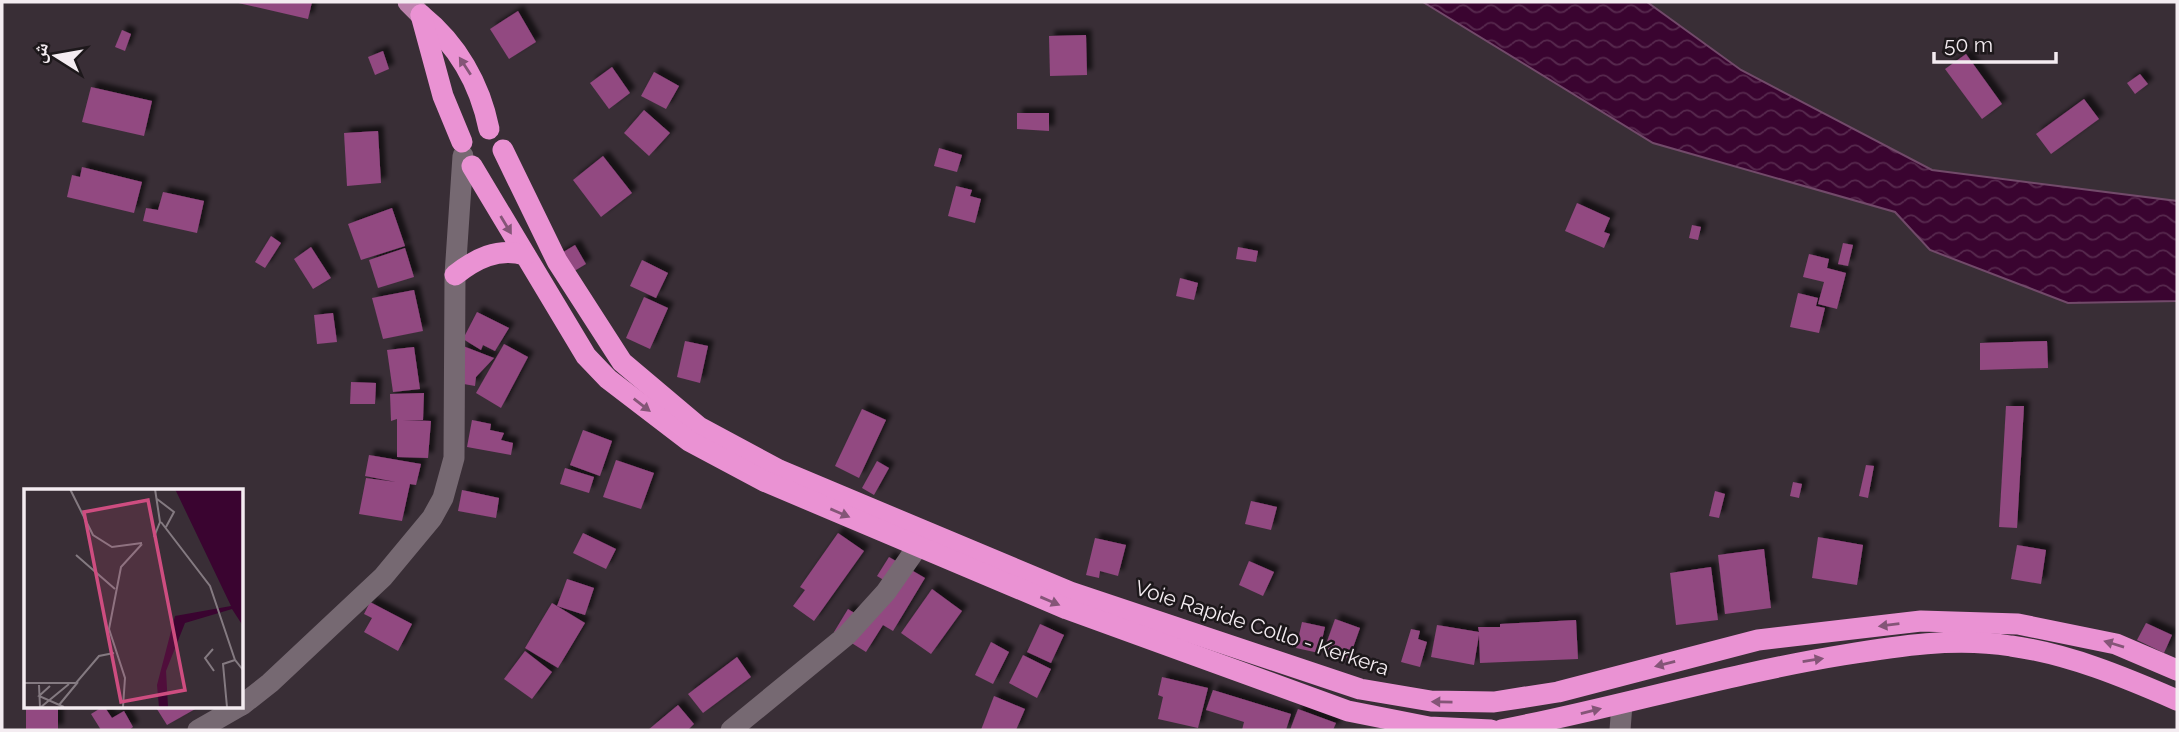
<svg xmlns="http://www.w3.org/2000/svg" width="2179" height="732" viewBox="0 0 2179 732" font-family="Raleway,'Noto Naskh Arabic',sans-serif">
<defs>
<pattern id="water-waves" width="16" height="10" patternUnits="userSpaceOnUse" patternTransform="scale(1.75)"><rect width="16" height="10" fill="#3a0430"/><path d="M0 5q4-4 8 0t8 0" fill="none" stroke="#57294e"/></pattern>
<filter id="shadow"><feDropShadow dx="5.5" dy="-5.5" stdDeviation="2" flood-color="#0009"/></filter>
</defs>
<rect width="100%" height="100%" fill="#392e36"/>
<path fill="url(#water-waves)" stroke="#724a6a" stroke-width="2" d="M1423 2H1647L1741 70 1932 170 2177 201V301L2068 303 1930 250 1895 212 1653 143Z"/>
<g fill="#924881" filter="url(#shadow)">
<path d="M234 2H312L308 19Z"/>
<path d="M518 11 536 42 509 59 490 29Z"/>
<path d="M122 30 131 34 125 51 115 47Z"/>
<path d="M1086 35 1087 75 1050 76 1049 36Z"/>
<path d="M383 51 389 69 375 75 368 57Z"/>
<path d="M1966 54 2002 104 1982 119 1945 69Z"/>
<path d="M612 67 630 93 609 109 590 83Z"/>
<path d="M654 72 679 86 666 109 641 96Z"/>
<path d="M2140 74 2148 84 2135 94 2127 83Z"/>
<path d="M91 87 152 101 144 136 82 122Z"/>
<path d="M2084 99 2099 119 2051 154 2036 134Z"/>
<path d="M644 110 670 133 649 156 624 133Z"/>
<path d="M1017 113H1049V131L1017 129Z"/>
<path d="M378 131 381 183 347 186 344 133Z"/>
<path d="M939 148 962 155 957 172 934 166Z"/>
<path d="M603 156 632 193 601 217 573 180Z"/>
<path d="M82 167 142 182 134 213 67 197 72 175 80 177Z"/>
<path d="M956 186 972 190 970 196 981 199 975 223 948 216Z"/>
<path d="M163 192 204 201 197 233 143 221 146 208 158 210Z"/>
<path d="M1577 203 1610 218 1604 232 1610 234 1604 248 1565 231Z"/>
<path d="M392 208 405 246 361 260 348 224Z"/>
<path d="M1692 225 1701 227 1698 240 1689 238Z"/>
<path d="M271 236 281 243 265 268 255 262Z"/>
<path d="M1843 243 1853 245 1848 266 1838 264Z"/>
<path d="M575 245 586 264 566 276 555 257Z"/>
<path d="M311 247 331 278 313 289 294 259Z"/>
<path d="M1238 247 1258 251 1256 262 1236 259Z"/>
<path d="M405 248 414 277 378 288 369 260Z"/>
<path d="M1809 254 1829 259 1827 268 1846 273 1837 309 1818 304 1824 282 1803 277Z"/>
<path d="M642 260 668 273 656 298 630 286Z"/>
<path d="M1180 278 1198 283 1194 300 1176 296Z"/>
<path d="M414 290 423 331 383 339 372 298Z"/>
<path d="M1798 293 1818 298 1816 306 1825 308 1819 333 1790 327Z"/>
<path d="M644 297 668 308 650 349 626 338Z"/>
<path d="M477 312 509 328 495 351 483 345 481 350 463 339Z"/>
<path d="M333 313 337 342 317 344 314 315Z"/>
<path d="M685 341 708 346 700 383 677 377Z"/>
<path d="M2047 341 2048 368 1980 370V343Z"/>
<path d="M504 344 528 357 501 408 476 393Z"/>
<path d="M463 346 494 358 476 377 475 386 458 383Z"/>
<path d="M414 347 420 389 393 392 387 350Z"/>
<path d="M351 382 376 383 375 404H350Z"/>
<path d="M424 393 423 420H403L431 421 428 458 397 457V419L391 421 390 394Z"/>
<path d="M2006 406H2024L2017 528 1999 527Z"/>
<path d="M862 409 886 420 859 478 835 466Z"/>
<path d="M472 420 491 424 490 430 504 433 501 440 513 443 511 455 467 447Z"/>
<path d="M583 430 612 441 600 476 570 465Z"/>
<path d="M369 455 421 464 416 485 410 484 402 521 359 514 366 478 396 482 365 476Z"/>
<path d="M616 460 654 473 641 509 603 497Z"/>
<path d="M877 461 889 468 874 495 862 488Z"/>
<path d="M1866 465 1874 466 1868 498 1859 496Z"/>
<path d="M565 468 594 477 589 493 560 484Z"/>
<path d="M1793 482 1802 484 1799 498 1790 496Z"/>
<path d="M462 490 499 498 496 518 458 511Z"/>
<path d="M1715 491 1725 494 1719 518 1709 516Z"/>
<path d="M1251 501 1277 507 1271 530 1245 524Z"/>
<path d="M583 533 616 549 606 569 573 553Z"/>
<path d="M838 533 864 551 814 621 793 606 805 590 800 587Z"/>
<path d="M1818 537 1863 545 1857 585 1812 578Z"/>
<path d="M1095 538 1126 545 1118 576 1100 571 1099 578 1086 575Z"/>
<path d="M2017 545 2046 550 2041 584 2011 579Z"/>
<path d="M1764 549 1771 608 1725 614 1718 555Z"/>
<path d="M889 557 925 578 893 631 883 625 866 652 834 632 848 609 864 619 887 582 877 576Z"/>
<path d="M1249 561 1274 572 1263 596 1239 585Z"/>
<path d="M1711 567 1718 620 1676 625 1670 573Z"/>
<path d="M567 579 594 588 585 615 557 606Z"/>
<path d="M932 589 962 611 931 654 901 633Z"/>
<path d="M370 602 412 624 398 651 364 632 372 618 364 614Z"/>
<path d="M552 603 585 623 558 668 525 648Z"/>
<path d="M1335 619 1360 628 1349 659 1324 650Z"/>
<path d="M1576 620 1578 659 1480 663 1479 635 1474 665 1431 657 1437 625 1479 632 1478 627H1500V624Z"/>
<path d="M1302 622 1325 627 1319 653 1296 648Z"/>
<path d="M2146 623 2172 635 2164 653 2137 640Z"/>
<path d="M1040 624 1064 635 1051 663 1027 652Z"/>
<path d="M1411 629 1420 631 1418 639 1427 642 1420 667 1401 662Z"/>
<path d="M991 642 1009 652 993 684 975 675Z"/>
<path d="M525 651 552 672 532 699 504 679Z"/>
<path d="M1023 655 1051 669 1037 698 1009 683Z"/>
<path d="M737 657 751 677 703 713 688 694Z"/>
<path d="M1162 677 1208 688 1198 728 1158 719 1163 697 1158 695Z"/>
<path d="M1213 690 1291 714 1286 730H1242L1244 722 1206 710Z"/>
<path d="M994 696 1025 709 1016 730H981Z"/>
<path d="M678 705 694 724 688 730H648Z"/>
<rect x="26" y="706" width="32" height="24"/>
<path d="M104 706 112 718 124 711 133 727 129 730H101L91 714Z"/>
<path d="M155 706H195L197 708 167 725Z"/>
<path d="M1298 709 1336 723 1333 730H1290Z"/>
</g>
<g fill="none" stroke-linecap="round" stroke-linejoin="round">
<g stroke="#766972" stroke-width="21">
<path d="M242 705 270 683 383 577 432 518 443 498 454 458 455 275 463 156"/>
<path d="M198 730 240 706"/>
<path d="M731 730 847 635 886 592 918 546"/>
<path d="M1620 730 1622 704"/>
</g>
<path stroke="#bc82ac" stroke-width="21" d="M408 2 421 15"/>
<g stroke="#ea92d3" stroke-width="21">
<path d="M421 15C457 44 480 84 489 129"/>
<path d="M421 15 443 96 462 142"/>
<path d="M503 150 557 261 622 362 699 427 779 470 1070 592 1360 689 1431 701 1494 702 1558 692 1758 640 1921 621 2018 624 2116 644 2177 670"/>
<path d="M472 166 586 356 608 379 689 441 764 481 1067 609 1348 711 1429 727 1491 730"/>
<path d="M455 275C475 259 498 247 525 255"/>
<path d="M1501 730C1615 708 1727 674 1843 655 1898 646 1955 637 2011 646 2069 654 2124 677 2177 700"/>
</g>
</g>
<defs><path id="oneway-solid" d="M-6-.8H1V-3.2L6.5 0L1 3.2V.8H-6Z" transform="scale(1.75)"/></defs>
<g fill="#845577">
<use href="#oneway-solid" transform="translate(465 66) rotate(-123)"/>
<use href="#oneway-solid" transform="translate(506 225) rotate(59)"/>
<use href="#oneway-solid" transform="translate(642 405) rotate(38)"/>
<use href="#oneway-solid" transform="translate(840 513) rotate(23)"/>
<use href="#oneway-solid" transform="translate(1050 601) rotate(23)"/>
<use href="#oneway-solid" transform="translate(1889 625) rotate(173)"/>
<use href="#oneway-solid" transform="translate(2114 644) rotate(-163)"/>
<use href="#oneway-solid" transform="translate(1813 660) rotate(-9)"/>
<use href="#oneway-solid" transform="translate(1665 664) rotate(166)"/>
<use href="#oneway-solid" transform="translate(1442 702) rotate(-179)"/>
<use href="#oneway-solid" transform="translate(1591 711) rotate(-14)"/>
</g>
<g text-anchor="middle" stroke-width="5" stroke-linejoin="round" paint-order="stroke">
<g font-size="21" fill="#f4ecf1" stroke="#1d181b">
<text transform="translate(1262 628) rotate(18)" y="7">Voie Rapide Collo - Kerkera</text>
</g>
</g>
<g transform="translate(24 489)">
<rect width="219" height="219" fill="#392e36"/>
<path d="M151 0H219V137L208 120 161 134 142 182 144 218H135L133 196 151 127 207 117Z" fill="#3a0430"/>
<path fill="none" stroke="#847a81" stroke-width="2" d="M46 0 69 46 88 58 118 54M133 10 150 23 142 38M137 33 186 97 211 171M130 48 136 33 131 0M52 66 91 100M189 160 181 169 190 182M0 194H52L75 167 90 164M15 196 16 218M26 197 15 207 40 218M35 216 54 193M17 218 45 195M99 218 101 189 85 140 97 78 118 55M203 218 199 175 211 171 219 181"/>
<path fill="#ce4d80" fill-opacity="0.15" stroke="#ce4d80" stroke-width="3.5" d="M124 11 161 201 97 213 60 23Z"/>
<rect width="219" height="219" fill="none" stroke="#f4ecf1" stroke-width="3.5"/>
</g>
<rect width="2179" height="732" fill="none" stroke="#f4ecf1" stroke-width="7"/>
<g transform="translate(56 56) rotate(281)" stroke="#1d181b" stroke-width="5" paint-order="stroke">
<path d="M0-5L12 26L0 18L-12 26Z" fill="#f4ecf1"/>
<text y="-10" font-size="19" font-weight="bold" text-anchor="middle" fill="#f4ecf1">ش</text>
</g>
<path d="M1934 52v10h122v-10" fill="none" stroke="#f4ecf1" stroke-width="3.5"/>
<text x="1944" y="52" font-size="21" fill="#f4ecf1" stroke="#1d181b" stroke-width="5" paint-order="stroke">50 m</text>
</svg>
